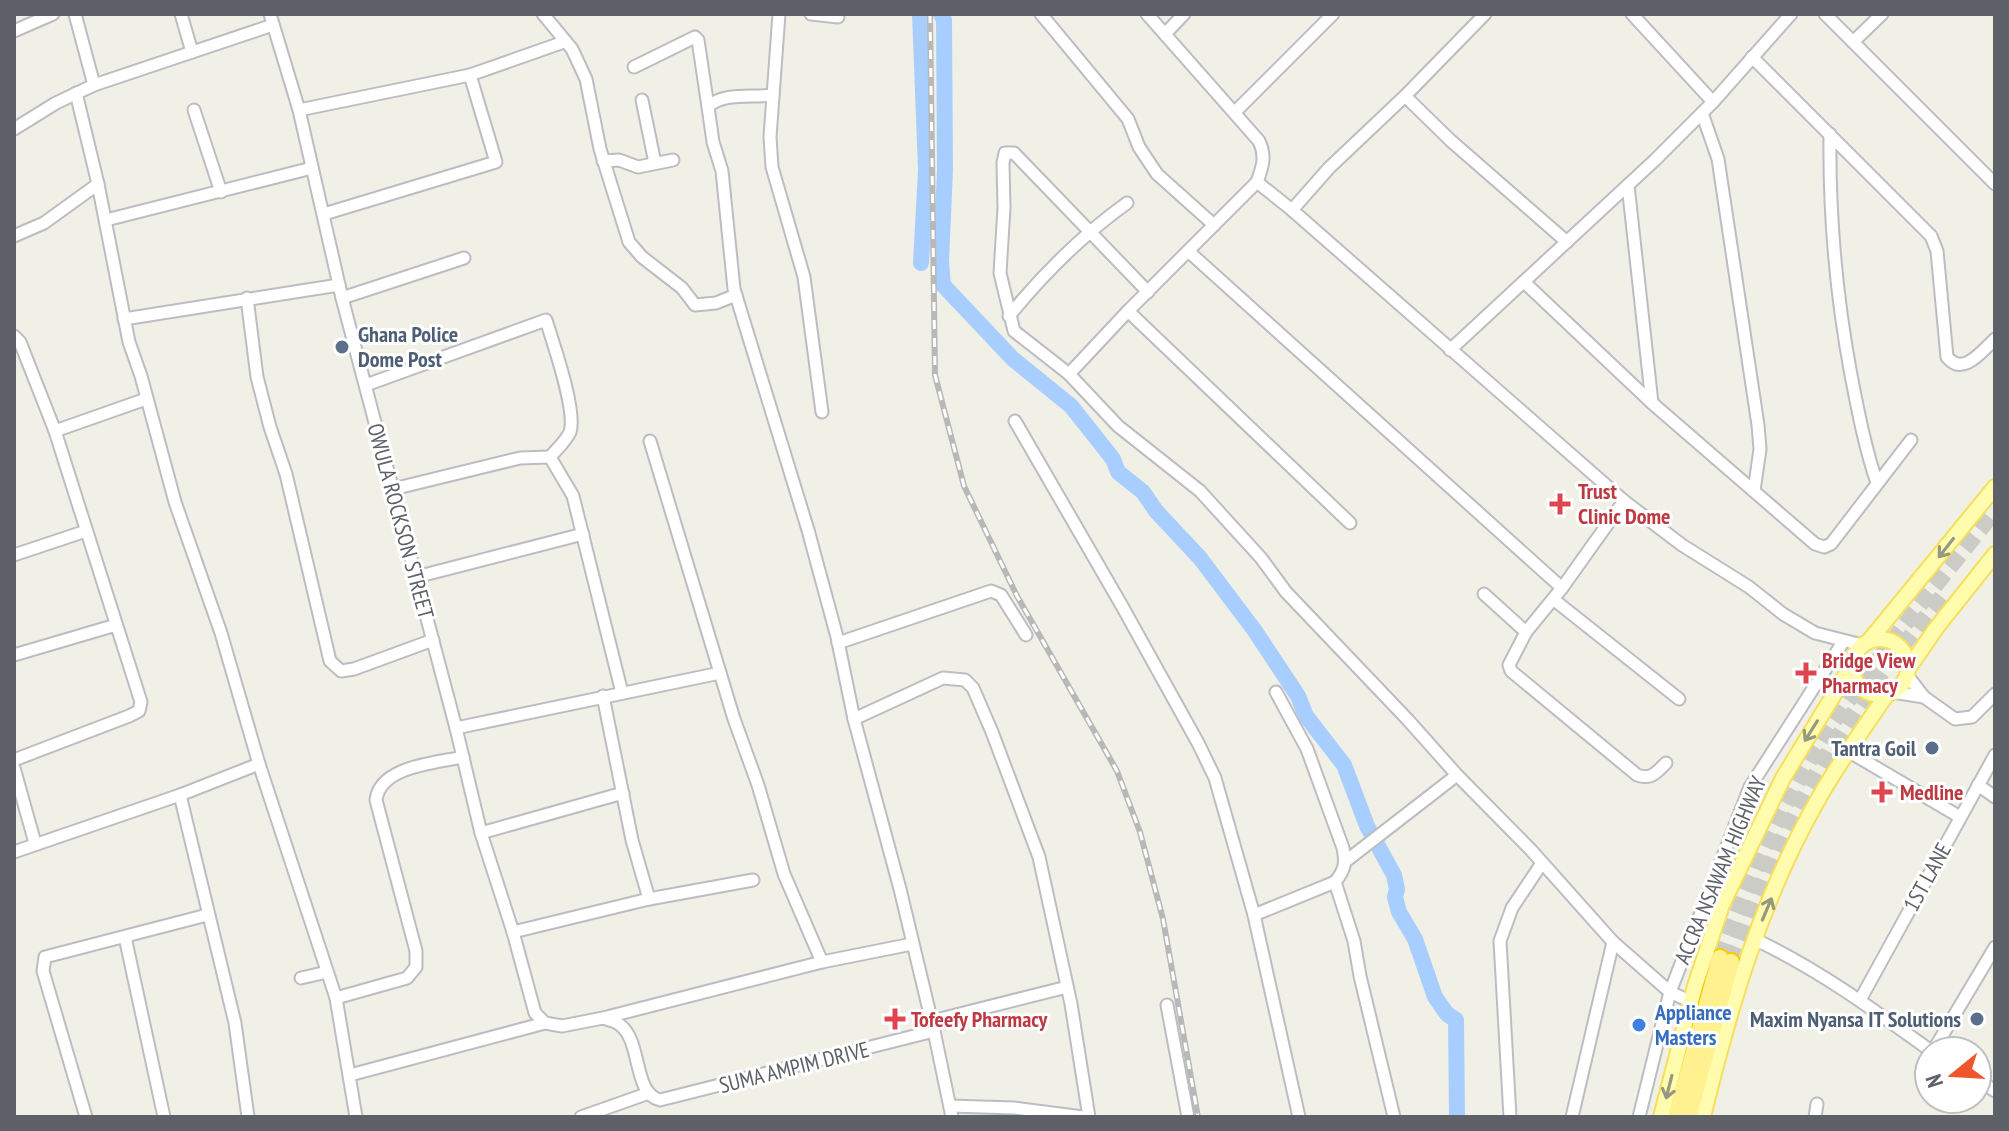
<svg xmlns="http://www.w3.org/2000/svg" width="2009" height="1131" viewBox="0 0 2009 1131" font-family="'PT Sans Narrow',sans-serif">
<rect width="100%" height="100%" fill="#f1f0e7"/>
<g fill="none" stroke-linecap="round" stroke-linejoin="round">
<g stroke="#a8ceff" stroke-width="16">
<path d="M920 14 926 170 921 263"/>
<path d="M941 14 944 20 945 170 941 261 943 285 1013 359 1071 406 1113 459 1118 472 1143 492 1156 511 1200 558 1255 631 1298 696 1306 716 1344 765 1367 826 1394 875 1397 889 1395 897 1399 912 1415 939 1435 997 1447 1014 1456 1020 1457 1117"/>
</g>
<g stroke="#ccccc7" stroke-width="16" stroke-dasharray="16 8" stroke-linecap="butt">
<path d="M1720 958C1750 879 1783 800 1829 729 1880 652 1938 583 1995 511"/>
<path d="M1731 962C1762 880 1797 800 1845 726 1874 680 1909 638 1943 595"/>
</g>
<g stroke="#bbbdc2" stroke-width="15">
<g id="minor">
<path d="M75 14 94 85"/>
<path d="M181 14 192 52"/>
<path d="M270 14 299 110 342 298 456 728 481 833 513 932 535 1013 545 1023"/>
<path d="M543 14 572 49 586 79 600 149 629 242 642 257 682 288 695 305 716 303 736 295"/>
<path d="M779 14 770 137 772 167 804 277 822 412"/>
<path d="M811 14 838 17"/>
<path d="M1041 14 1128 119 1139 147 1157 174 1214 225"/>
<path d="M1632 14 1713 102"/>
<path d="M1825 14 1995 184"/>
<path d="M14 31 53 14"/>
<path d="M1165 34 1184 14"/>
<path d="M1853 42 1882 14"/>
<path d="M1752 57 1931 236 1937 251 1947 357C1963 377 1982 351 1995 339"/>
<path d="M634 67 695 37 698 40 708 107"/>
<path d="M76 93 98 184 129 342 141 376 175 502 221 633 259 764 336 998 356 1117"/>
<path d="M773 95C753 98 722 92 708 107L713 142 722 171 734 289 808 530 837 637 854 719 900 889 934 1031 952 1117"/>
<path d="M1405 96 1450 140 1567 242"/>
<path d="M642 100 655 163"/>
<path d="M194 110 221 192"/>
<path d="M299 110 470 75 564 42"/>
<path d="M1235 112 1333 14"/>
<path d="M1702 113 1718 159 1758 425 1760 449 1754 491"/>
<path d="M14 129 56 103 94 85 273 25"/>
<path d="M1830 134C1829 215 1836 295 1851 375 1858 411 1865 448 1877 483"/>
<path d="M603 161 619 160 638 167 673 160"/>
<path d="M1257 182 1292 210 1624 501 1682 545 1749 587 1783 614 1815 633 1862 645"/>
<path d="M1628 185 1652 403"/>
<path d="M1292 210 1329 168 1405 96 1485 14"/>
<path d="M324 214 496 162 470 75"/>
<path d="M106 220 312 168"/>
<path d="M14 236 44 223 98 184"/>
<path d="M1188 251 1562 588"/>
<path d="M1524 282 1652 403 1815 544 1824 547 1831 544 1911 440"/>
<path d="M1148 292 1014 153H1005L1003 163 1004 208 1000 273 1014 331 1069 374 1118 426 1200 491 1261 558 1286 592 1408 720 1457 775 1531 850 1613 942 1670 992 1691 1002"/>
<path d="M247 298 257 377 270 427 286 474 330 661 341 671 354 669 433 640"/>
<path d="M342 298 464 258"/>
<path d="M1128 311 1350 523"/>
<path d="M1009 316C1044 273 1081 236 1127 203"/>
<path d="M124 319 339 285"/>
<path d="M14 336 20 342 55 431 141 702 139 711 129 716 14 760"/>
<path d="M1450 350 1655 160 1713 102 1791 14"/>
<path d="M1069 374 1128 311 1257 182C1263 166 1266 156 1259 141L1147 14"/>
<path d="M366 385 546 320C553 343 577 411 570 432 566 441 557 449 550 457"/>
<path d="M1015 421 1122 606 1198 743 1215 778 1254 915 1299 1117"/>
<path d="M55 431 146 399"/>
<path d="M650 441 734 719 758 785 784 874 822 962"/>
<path d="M393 489 520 458 550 457 573 496 622 693"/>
<path d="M1624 501 1562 588 1526 632 1509 665 1511 671 1637 775C1651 780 1656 773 1666 763"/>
<path d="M14 555 86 531"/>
<path d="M416 577 583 534"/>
<path d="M1484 594 1526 632"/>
<path d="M1553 599 1679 699"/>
<path d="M838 643 991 591 1001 595 1026 635"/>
<path d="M14 655 116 625"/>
<path d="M1907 675 1924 697 1955 719 1972 717 1995 694"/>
<path d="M1276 692 1307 749 1343 848C1346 863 1345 870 1335 882L1354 941 1360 976 1394 1117"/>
<path d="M1892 692 1924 697"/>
<path d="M603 696 632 840 649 899"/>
<path d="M854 719 943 678 965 680 973 688 992 732 1039 857 1071 1004 1089 1117"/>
<path d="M456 728 720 673"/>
<path d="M1848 751 1960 817"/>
<path d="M14 768 35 843"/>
<path d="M1978 785 1995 797"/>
<path d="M180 795 235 1023 248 1117"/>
<path d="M481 833 623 793"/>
<path d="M14 852 180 795 259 764"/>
<path d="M1346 861 1457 775"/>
<path d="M1254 915 1335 882"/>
<path d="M513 932 649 899 753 880"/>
<path d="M125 937 164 1117"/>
<path d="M1754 939C1818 969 1874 1010 1931 1051"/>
<path d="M301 978 327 972"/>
<path d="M336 998 407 978 416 967V951L376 800C380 766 436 763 463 757"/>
<path d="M1860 1000 1995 755"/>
<path d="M1167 1005 1188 1117"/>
<path d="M603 1018C608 1020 616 1021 620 1025 642 1041 633 1094 660 1100L934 1031"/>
<path d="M932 1021 1067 987"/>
<path d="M1933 1051 1995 947"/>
<path d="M350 1075 545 1023 562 1026 603 1018 822 962 912 944"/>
<path d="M1977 1079 1995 1091"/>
<path d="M950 1106 1014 1108 1083 1117"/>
<path d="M86 1117 43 971 45 957 207 915"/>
<path d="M581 1117 649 1093"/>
<path d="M1510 1117 1500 941 1512 908 1542 863"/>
<path d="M1572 1117 1613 942"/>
<path d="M1639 1117 1670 992 1750 787 1843 642"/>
<path d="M1815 1117 1817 1104"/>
</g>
</g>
<g stroke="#f7df5a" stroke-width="18">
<g id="major">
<circle cx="1880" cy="667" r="28"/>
<path d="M1869 641 1995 487"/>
<path d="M1908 669 1937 627 1995 554"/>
<path d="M1661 1117 1695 986 1722 905 1783 778 1852 665"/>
<path d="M1703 1117C1730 1006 1762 896 1820 796 1840 761 1864 728 1887 694"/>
</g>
</g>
<g stroke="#f7cb00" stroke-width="20">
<g id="highway">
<path d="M1676 1117 1720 958"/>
<path d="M1688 1117 1731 962"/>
</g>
</g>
<use href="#minor" stroke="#fff" stroke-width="11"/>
<use href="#major" stroke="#fffdad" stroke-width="14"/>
<use href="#highway" stroke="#fff18f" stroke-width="16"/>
<g stroke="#b7b8b8" stroke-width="6">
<path id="rail" d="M930 14 935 375 964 486 1017 596 1117 771 1140 832 1163 919 1198 1117"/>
</g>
<use href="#rail" stroke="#fff" stroke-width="3" stroke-dasharray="9" stroke-linecap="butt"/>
</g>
<defs><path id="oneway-shaft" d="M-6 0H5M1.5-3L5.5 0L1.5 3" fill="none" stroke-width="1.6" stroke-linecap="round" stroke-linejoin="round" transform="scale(2)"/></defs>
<g stroke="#969880">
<use href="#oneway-shaft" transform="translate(1946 548) rotate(128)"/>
<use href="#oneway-shaft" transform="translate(1811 731) rotate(122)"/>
<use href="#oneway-shaft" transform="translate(1767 909) rotate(-67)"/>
<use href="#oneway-shaft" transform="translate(1669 1087) rotate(104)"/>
</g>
<g fill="#5c6f8a" stroke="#fff" stroke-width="3">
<circle cx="342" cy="347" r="8"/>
<circle cx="1932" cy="748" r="8"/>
<circle cx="1977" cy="1019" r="8"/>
</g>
<g fill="#e0444e" stroke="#fff" stroke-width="3">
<path d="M1556 492h8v8h8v8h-8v8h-8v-8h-8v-8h8z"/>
<path d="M1802 661h8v8h8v8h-8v8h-8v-8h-8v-8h8z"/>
<path d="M1878 780h8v8h8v8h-8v8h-8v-8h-8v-8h8z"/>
<path d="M891 1007h8v8h8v8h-8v8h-8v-8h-8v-8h8z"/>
</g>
<circle fill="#3f7fe0" stroke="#fff" stroke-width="3" cx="1639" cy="1025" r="8"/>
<g text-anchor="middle" stroke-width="6" stroke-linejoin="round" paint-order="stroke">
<g font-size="22" font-weight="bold" fill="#4e5e75" stroke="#fff" text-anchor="end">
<text x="358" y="342" text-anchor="start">Ghana Police<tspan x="358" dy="25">Dome Post</tspan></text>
<text x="1916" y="756">Tantra Goil</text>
<text x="1961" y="1027">Maxim Nyansa IT Solutions</text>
</g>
<g font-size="22" font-weight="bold" fill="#be3a42" stroke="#fff" text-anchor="start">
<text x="1578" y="499">Trust<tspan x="1578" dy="25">Clinic Dome</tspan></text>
<text x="1822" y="668">Bridge View<tspan x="1822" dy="25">Pharmacy</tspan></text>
<text x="1900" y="800">Medline</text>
<text x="911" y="1027">Tofeefy Pharmacy</text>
</g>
<g font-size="22" fill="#5e6167" stroke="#fff">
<text transform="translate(401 521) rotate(75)" y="8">OWULA ROCKSON STREET</text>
<text transform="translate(1720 870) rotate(-67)" y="8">ACCRA NSAWAM HIGHWAY</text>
<text transform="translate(1927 877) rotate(-61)" y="8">1ST LANE</text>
<text transform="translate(794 1067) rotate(-14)" y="8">SUMA AMPIM DRIVE</text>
</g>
<g font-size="22" font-weight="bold" fill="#366cbe" stroke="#fff" text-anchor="start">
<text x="1655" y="1020">Appliance<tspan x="1655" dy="25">Masters</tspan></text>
</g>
</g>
<rect width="2009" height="1131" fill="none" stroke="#5e6167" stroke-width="32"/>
<g transform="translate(1953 1075) rotate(252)"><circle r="38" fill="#ffffff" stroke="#bfc0c2" stroke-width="2"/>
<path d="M0-6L14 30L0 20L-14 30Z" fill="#f0562d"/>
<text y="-12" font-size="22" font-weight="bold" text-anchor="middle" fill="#5e6167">N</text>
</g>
</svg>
